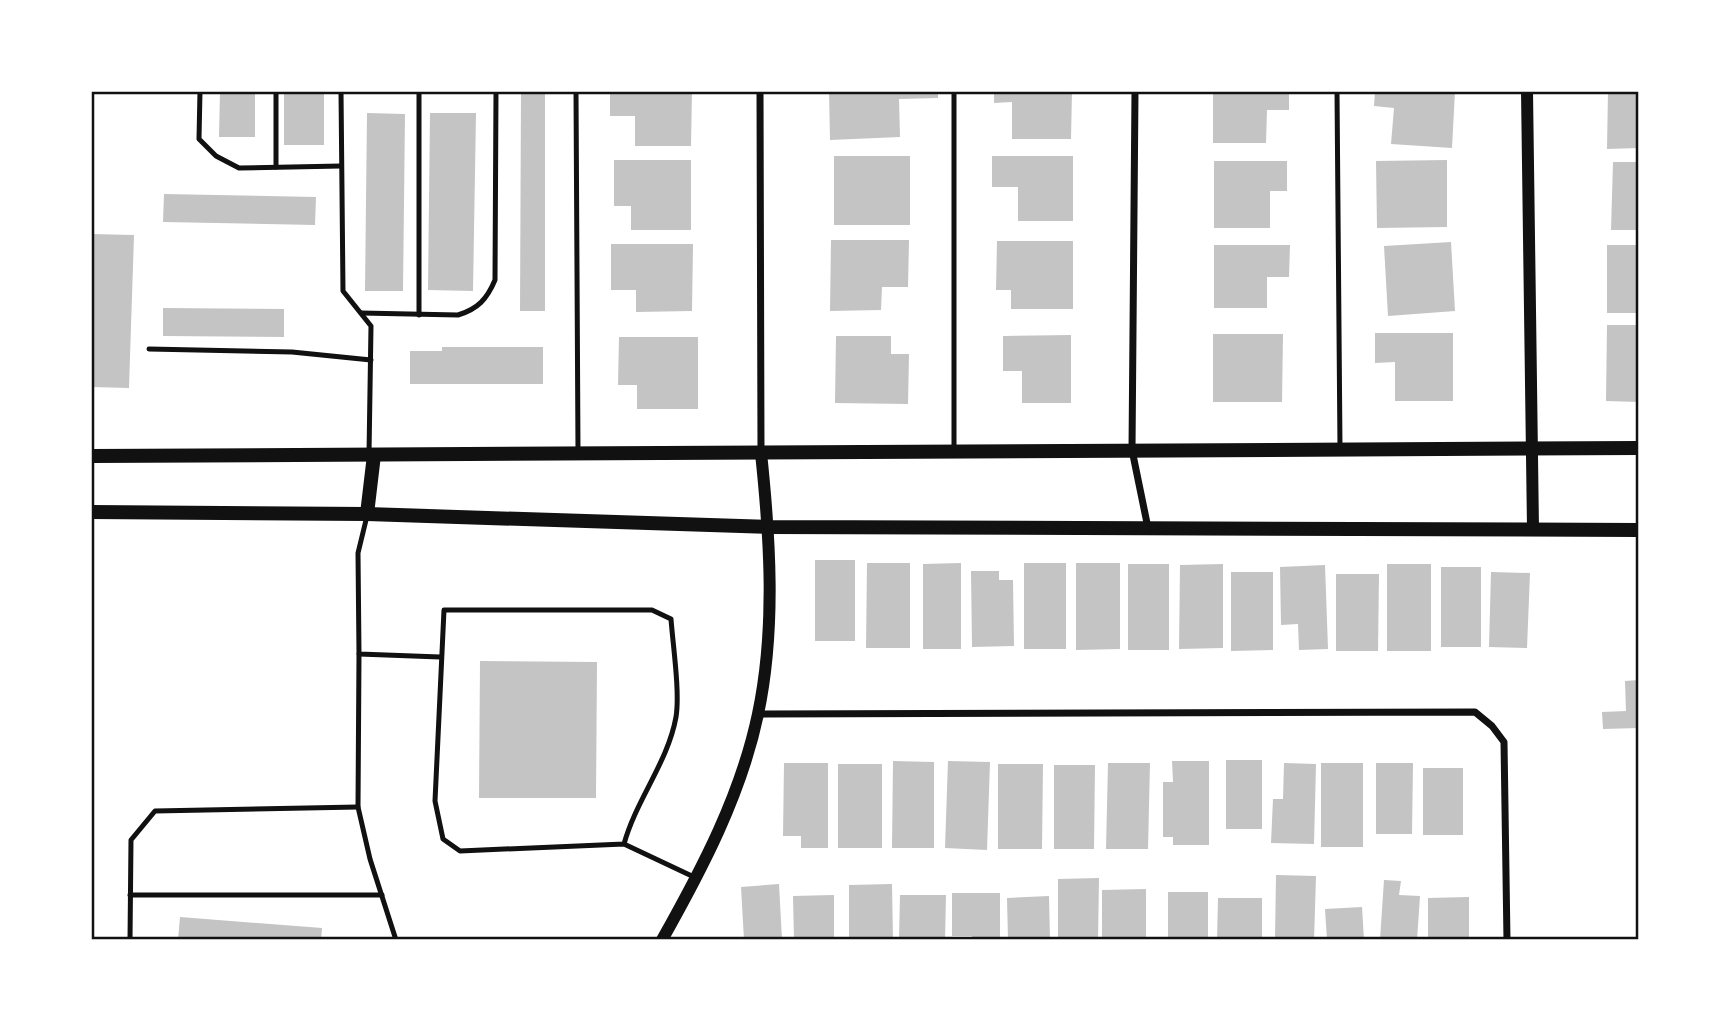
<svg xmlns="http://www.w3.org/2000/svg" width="1730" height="1031" viewBox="0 0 1730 1031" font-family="Arial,sans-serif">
<rect width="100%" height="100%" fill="#fff"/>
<g fill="#c4c4c4">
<path d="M220 91H255V137H219Z"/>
<rect x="284" y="91" width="40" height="54"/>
<path d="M521 91H545V311H520Z"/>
<path d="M610 91H692L691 146H635V116H610Z"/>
<path d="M829 91H938V98L899 99 900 137 830 140Z"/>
<path d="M994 91H1072L1071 139H1012V102L994 103Z"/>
<path d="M1213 91H1289V110H1267L1266 143H1213Z"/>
<path d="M1375 91H1455L1452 148 1391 144 1394 108 1374 106Z"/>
<path d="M1608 91H1639V148L1607 149Z"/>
<path d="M367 113 405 114 403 291H365Z"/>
<path d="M430 113H476L473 291 428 290Z"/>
<rect x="834" y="156" width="76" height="69"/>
<path d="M992 156H1073V221H1018V187H992Z"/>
<path d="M614 160H691V230H631V206H614Z"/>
<path d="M1447 160V227L1377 228 1376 161Z"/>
<path d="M1214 161H1287V191H1270V228H1214Z"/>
<path d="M1613 162H1639V230H1611Z"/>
<path d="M164 194 316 197 315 225 163 222Z"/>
<path d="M91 234 134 235 129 388 91 387Z"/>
<path d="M831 240H909L908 287H882L881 310 830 311Z"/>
<path d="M997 241H1073V309H1011V290H996Z"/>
<path d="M1451 242 1455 311 1388 316 1384 246Z"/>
<path d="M611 244H693L692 311 636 312V290H611Z"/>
<path d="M1214 245H1290L1289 277H1267V308H1214Z"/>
<rect x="1607" y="245" width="32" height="68"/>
<path d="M163 308 284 309V337L163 336Z"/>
<path d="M1607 325H1639V402L1606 401Z"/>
<path d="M1375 333H1453V401H1395V362L1375 363Z"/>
<path d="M1213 334H1283L1282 402H1213Z"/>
<path d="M1071 335V403H1022V371H1003V336Z"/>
<path d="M836 336H891V354H909L908 404 835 403Z"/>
<path d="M619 337H698V409H637V385H618Z"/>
<path d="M442 347H543V384H410V351H442Z"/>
<rect x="815" y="560" width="40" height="81"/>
<path d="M867 563H910V648H866Z"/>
<path d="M961 563V649H923V564Z"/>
<rect x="1024" y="563" width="42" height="86"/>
<path d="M1076 563H1120V649L1076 650Z"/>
<rect x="1128" y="564" width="41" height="86"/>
<path d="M1223 564V648L1179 649 1180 565Z"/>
<rect x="1387" y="564" width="44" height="87"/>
<path d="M1325 565 1328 649 1299 650 1298 624 1281 625 1280 567Z"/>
<rect x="1441" y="567" width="40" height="80"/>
<path d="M971 571H999V580H1013L1014 646 972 647Z"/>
<path d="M1231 572H1273V650L1231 651Z"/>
<path d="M1491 572 1530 573 1527 648 1489 647Z"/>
<path d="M1336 574H1379L1378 651H1336Z"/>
<path d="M480 661 597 662 596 798H479Z"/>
<path d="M1639 680V728L1603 729 1602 712 1626 711 1625 681Z"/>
<rect x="1226" y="760" width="36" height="69"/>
<path d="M893 761 934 762V848H892Z"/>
<path d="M948 761 990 762 987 850 945 848Z"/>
<path d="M1172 761H1209V845H1173V837H1163V782H1173Z"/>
<path d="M784 763H828V848H801V836H783Z"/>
<path d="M1108 763H1150L1148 849H1106Z"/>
<path d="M1284 763 1316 764 1314 844 1271 843 1273 799H1283Z"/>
<rect x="1321" y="763" width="42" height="84"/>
<path d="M1376 763H1413L1412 834H1376Z"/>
<rect x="838" y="764" width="44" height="84"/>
<path d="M998 764H1043L1042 849H998Z"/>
<path d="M1054 765H1095L1094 849H1054Z"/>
<rect x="1423" y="768" width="40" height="67"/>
<path d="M1276 875 1316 876 1314 940H1275Z"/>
<path d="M1099 878 1098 940H1058V879Z"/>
<path d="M1384 880 1401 881 1399 895 1420 896 1417 940H1380Z"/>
<path d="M779 884 782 940H744L741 887Z"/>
<path d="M892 884 893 940H849V885Z"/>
<path d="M1146 889V940H1102V890Z"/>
<rect x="1168" y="892" width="40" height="48"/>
<path d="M952 893H1000V940H972V936H952Z"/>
<path d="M834 895V940H794L793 896Z"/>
<path d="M900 895H946L945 940H899Z"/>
<path d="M1049 896 1050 940H1008L1007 898Z"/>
<path d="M1469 897V938L1428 940V898Z"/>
<path d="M1218 898H1262V940H1217Z"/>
<path d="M1362 907 1364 940H1327L1325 909Z"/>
<path d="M180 917 322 928 321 940H178Z"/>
</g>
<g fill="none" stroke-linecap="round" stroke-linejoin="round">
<g stroke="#111" stroke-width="5">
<path d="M200 91 199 139 216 156 239 168 341 166"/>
<path d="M341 91 343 291 371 326 369 454"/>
<path d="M576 91 578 451"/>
<path d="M954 91V452"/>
<path d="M1337 91 1340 448"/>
<path d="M276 167V91"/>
<path d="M361 313 458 315C478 309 487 299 495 280L496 91"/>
<path d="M419 315V91"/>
<path d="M149 349 292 352 371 360"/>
<path d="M367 516 358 553 359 654 440 657"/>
<path d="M359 654 358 807 370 859 396 940"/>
<path d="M624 844C636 800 668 762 676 717 680 692 673 646 671 619L652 610H444L435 801 443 839 460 851 624 844 694 877"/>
<path d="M130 895H382"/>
<path d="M130 940 131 840 155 811 358 807"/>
</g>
<g stroke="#111" stroke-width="7">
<path d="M760 91 761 453"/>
<path d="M1135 91 1132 450 1148 528"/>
<path d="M758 714 1475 712 1492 726 1504 742 1507 940"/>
</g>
<g stroke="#111" stroke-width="12">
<path d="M1527 91 1533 529"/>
<path d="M662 940C702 869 741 795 758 714 776 629 770 538 761 453"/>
</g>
<g stroke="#111" stroke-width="14">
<path d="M91 456 1639 448"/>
<path d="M91 512 367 514 768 527 1639 530"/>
<path d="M367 514 374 455"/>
</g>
</g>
<rect width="1730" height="1031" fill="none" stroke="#ffffff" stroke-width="186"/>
<rect x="93" y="93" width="1544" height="845" fill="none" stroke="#111" stroke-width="2.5"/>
</svg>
